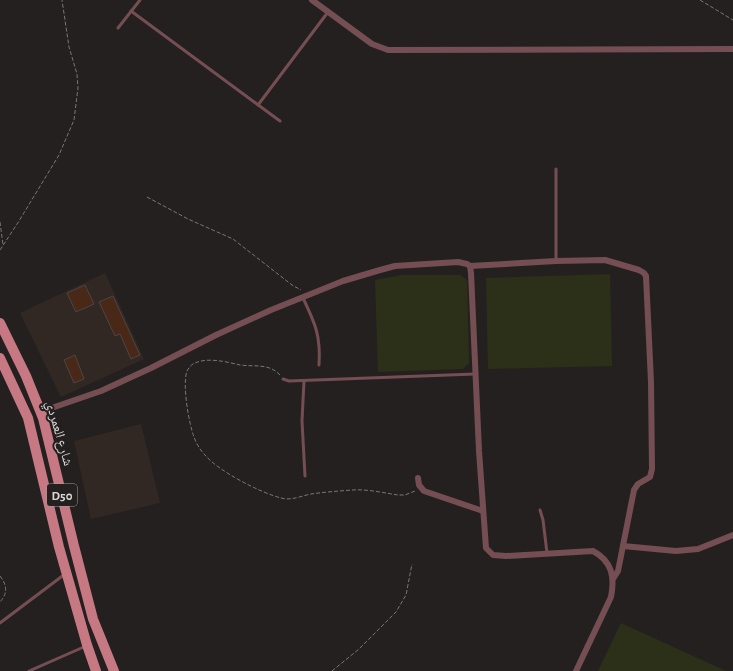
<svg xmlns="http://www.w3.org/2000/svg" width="733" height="671" viewBox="0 0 733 671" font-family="'Alegreya Sans','Noto Naskh Arabic',sans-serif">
<rect width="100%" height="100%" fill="#24201f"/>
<g fill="#312824">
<path d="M105 273 144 359 61 397 20 313Z"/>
<path d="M141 424 160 503 91 519 74 441Z"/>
</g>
<g fill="#2c3018">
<path d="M610 274 612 366 488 369 486 278Z"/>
<path d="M402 275H460L467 280 469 363 463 369 378 372 375 280Z"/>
<path d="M621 623 726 671H598Z"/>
</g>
<g fill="#492817" stroke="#4a4644">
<path d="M85 285 94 304 76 312 67 293Z"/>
<path d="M113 296 140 355 131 359 120 334 115 336 99 302Z"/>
<path d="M75 355 84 379 74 383 64 360Z"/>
</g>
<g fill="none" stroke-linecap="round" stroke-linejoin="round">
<g stroke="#797675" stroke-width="1" stroke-dasharray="4 2" stroke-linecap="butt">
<path d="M700 0 733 20"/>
<path d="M147 197 188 219 233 239 292 285 301 290"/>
<path d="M0 222 3 245"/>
<path d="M0 250 19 221 59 155 74 120 78 88 77 74 69 47 62 0"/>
<path d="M280 375C269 363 255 367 240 365 227 362 208 357 195 363 192 364 189 367 187 371 182 385 189 424 194 437 196 443 200 450 205 455 218 471 261 493 281 498 291 501 301 496 311 494 325 492 339 491 353 490 368 489 384 493 398 495H405L415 491"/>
<path d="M0 576C7 585 8 593 0 602"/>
<path d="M332 671 359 649 396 612 406 595 412 564"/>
</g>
<g stroke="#744e52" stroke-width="3">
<path d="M131 11 280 121"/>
<path d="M118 28 140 0"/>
<path d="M258 105 328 12"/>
<path d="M556 169V261"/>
<path d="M303 298C315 323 321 336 319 365"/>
<path d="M283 379 289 381 475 374"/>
<path d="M304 381 302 421 305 476"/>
<path d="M540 510 543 520 547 553"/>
<path d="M0 623 65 574"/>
<path d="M29 671 86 646"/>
</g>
<g stroke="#744e52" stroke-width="6">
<path d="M312 0 372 44 388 50 733 49"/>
<path d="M470 266 556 261 605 260 639 270 644 273 646 276 651 382 652 469 650 477 638 484 634 490 618 571 613 579"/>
<path d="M40 412 101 391 151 368 216 335 271 310 343 281 380 270 395 266 458 262 467 264 470 266 471 273 479 451 486 548 493 555 506 556 593 551C612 561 615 577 611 597L576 671"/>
<path d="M418 478 419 485 424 491 483 511"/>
<path d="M623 546 676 551 698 549 733 535"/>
</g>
<g stroke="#c77983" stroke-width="10">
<path d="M0 323 26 376 43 418 74 546 93 619 114 671"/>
<path d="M0 358 28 418 59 547 87 645 96 671"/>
</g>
</g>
<g text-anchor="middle" stroke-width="4" stroke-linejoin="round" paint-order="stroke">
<rect fill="#24201f" stroke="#a29f9e" stroke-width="1" x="47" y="484" width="30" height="22" rx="3"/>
<g font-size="13" font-weight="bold" fill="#d8d6d5">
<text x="62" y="500">D50</text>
</g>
<g font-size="14" fill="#d8d6d5" stroke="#24201f">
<text transform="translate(60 433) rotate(74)" y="5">شارع العمردي</text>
</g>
</g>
</svg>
